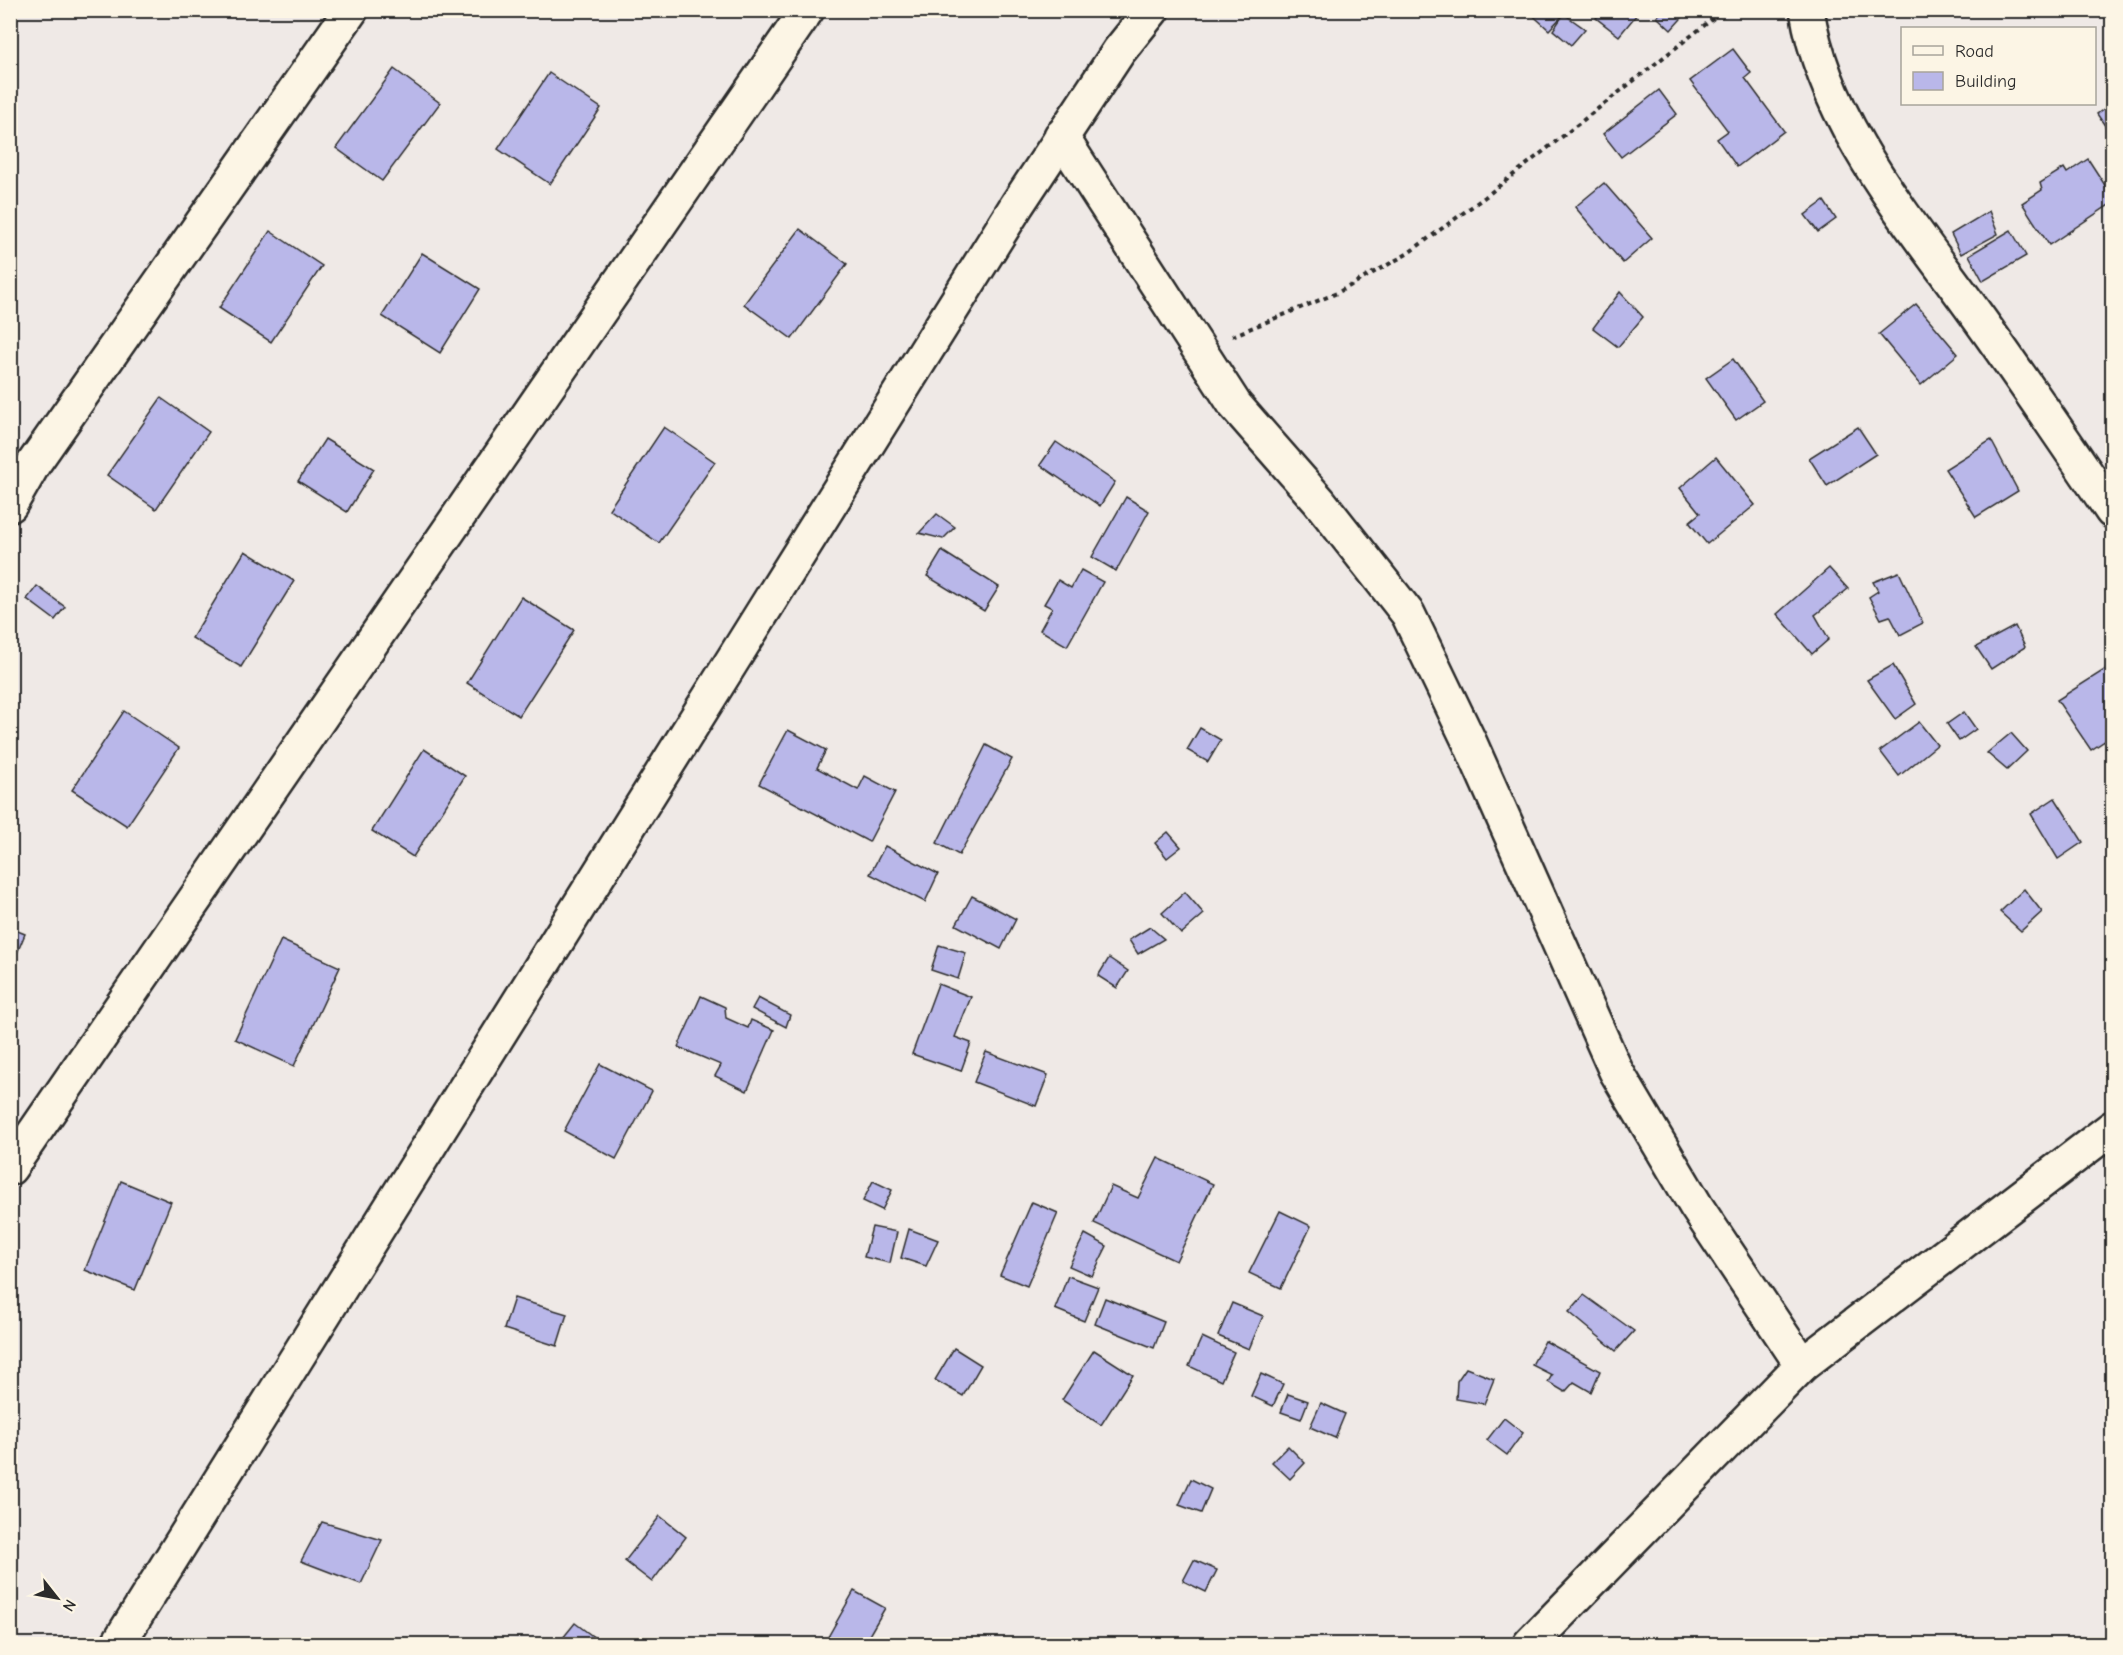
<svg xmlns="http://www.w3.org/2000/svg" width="2123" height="1655" viewBox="0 0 2123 1655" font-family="'Comic Neue',sans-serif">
<rect width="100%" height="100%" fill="#efe9e6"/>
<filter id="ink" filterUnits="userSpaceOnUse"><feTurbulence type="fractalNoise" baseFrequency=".0167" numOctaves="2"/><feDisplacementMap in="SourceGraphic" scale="12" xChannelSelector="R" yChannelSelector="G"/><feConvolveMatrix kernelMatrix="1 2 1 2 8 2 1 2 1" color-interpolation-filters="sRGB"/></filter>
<g filter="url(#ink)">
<g fill="#b9b7e9" stroke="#2b2b2b" stroke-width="1.5">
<path d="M1527 10H1560L1564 14 1549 30Z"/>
<path d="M1602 10H1634L1638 13 1619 36 1596 18Z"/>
<path d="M1663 10H1689L1671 30 1657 17Z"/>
<path d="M1564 14 1585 29 1571 45 1553 30Z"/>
<path d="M1733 49 1751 73 1745 78 1784 131 1737 167 1717 139 1728 131 1690 81Z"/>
<path d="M394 69 440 103 382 181 336 148Z"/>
<path d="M549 73 601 108 550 184 498 149Z"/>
<path d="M1659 90 1677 114 1621 157 1603 134Z"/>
<path d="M2112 103V136L2097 114Z"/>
<path d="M2088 159 2112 196V203L2049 245 2022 203 2042 190 2040 183 2064 168 2067 173Z"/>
<path d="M1604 183 1652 238 1623 263 1575 207Z"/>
<path d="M1824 201 1836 219 1818 232 1805 215Z"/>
<path d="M1989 211 1998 234 1961 254 1951 234Z"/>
<path d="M800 229 847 264 792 339 744 304Z"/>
<path d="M2011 230 2026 256 1983 281 1969 255Z"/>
<path d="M270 231 322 266 271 342 219 308Z"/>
<path d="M422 253 480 289 440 353 382 316Z"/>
<path d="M1620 292 1643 317 1618 347 1593 328Z"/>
<path d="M1916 304 1958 354 1921 385 1879 334Z"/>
<path d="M1733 359 1763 401 1736 420 1706 378Z"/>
<path d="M161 398 209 432 156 509 107 475Z"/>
<path d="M664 427 715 462 659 543 609 509Z"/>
<path d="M1858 427 1876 454 1827 486 1809 458Z"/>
<path d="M325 439 374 469 347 512 298 481Z"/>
<path d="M1991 440 2018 491 1976 517 1945 469Z"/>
<path d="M1056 442 1115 482 1100 506 1040 465Z"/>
<path d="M1716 457 1755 505 1707 544 1689 522 1700 513 1680 488Z"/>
<path d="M1126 497 1149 511 1116 571 1092 557Z"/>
<path d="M937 514 955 527 943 539 919 533Z"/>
<path d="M245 551 294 581 241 667 192 638Z"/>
<path d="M942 551 999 587 984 611 927 576Z"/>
<path d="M1829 568 1848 589 1815 615 1829 639 1812 654 1777 614Z"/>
<path d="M1081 570 1103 582 1067 646 1040 630 1052 608 1044 604 1058 580 1071 588Z"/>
<path d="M1899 572 1923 623 1900 635 1890 616 1881 619 1869 597 1878 591 1873 582Z"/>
<path d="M37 586 65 607 55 620 27 599Z"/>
<path d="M521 597 574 630 519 716 467 683Z"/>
<path d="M2015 626 2025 647 1991 669 1976 647Z"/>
<path d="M1893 665 1916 704 1895 719 1867 680Z"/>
<path d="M2112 665V736L2091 750 2057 700Z"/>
<path d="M124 711 179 748 127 826 72 790Z"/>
<path d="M1964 712 1976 729 1959 741 1947 724Z"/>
<path d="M1919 722 1937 745 1899 776 1880 751Z"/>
<path d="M1200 728 1221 740 1208 762 1187 750Z"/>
<path d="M788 730 826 750 817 768 858 790 865 776 895 792 869 842 759 784Z"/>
<path d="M2011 733 2027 751 2007 770 1987 753Z"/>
<path d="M986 745 1012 759 959 855 937 843Z"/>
<path d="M424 749 465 776 413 857 372 831Z"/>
<path d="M2055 798 2083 842 2058 859 2031 814Z"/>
<path d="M1168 832 1181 847 1167 858 1155 843Z"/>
<path d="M885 846 938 874 925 902 870 874Z"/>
<path d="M2024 889 2042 912 2021 931 2000 912Z"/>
<path d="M1185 892 1204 914 1181 934 1162 913Z"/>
<path d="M972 896 1016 919 1001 949 956 925Z"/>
<path d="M1150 927 1164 939 1138 954 1129 940Z"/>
<path d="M10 928 25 934 10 970Z"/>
<path d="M281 940 340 967 294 1066 235 1039Z"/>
<path d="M939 945 966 953 958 979 931 970Z"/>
<path d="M1109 958 1128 971 1117 988 1098 976Z"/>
<path d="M938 984 971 997 955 1037 971 1043 961 1071 912 1054Z"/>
<path d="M701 996 725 1007 726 1018 748 1028 751 1020 774 1030 747 1091 715 1076 721 1065 678 1047Z"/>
<path d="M758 998 790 1015 786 1027 752 1009Z"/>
<path d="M986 1052 1048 1075 1036 1106 974 1082Z"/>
<path d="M600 1064 652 1091 616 1159 564 1131Z"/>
<path d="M1158 1158 1213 1184 1176 1261 1094 1223 1111 1186 1138 1198Z"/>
<path d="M121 1181 171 1202 135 1290 85 1270Z"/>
<path d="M873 1181 892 1190 882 1210 863 1201Z"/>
<path d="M1032 1202 1058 1213 1027 1286 1000 1275Z"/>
<path d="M1280 1211 1311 1226 1281 1288 1249 1273Z"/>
<path d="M872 1227 897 1232 890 1263 864 1257Z"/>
<path d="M909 1229 938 1240 926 1266 901 1258Z"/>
<path d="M1085 1234 1107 1246 1092 1276 1069 1266Z"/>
<path d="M1068 1276 1098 1287 1084 1321 1055 1309Z"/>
<path d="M1584 1295 1634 1331 1616 1351 1569 1312Z"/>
<path d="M514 1298 567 1314 557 1346 504 1329Z"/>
<path d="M1105 1298 1164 1322 1154 1348 1095 1324Z"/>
<path d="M1232 1303 1263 1316 1249 1349 1218 1336Z"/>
<path d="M1202 1337 1234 1352 1221 1381 1189 1366Z"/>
<path d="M1545 1341 1600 1371 1591 1392 1574 1382 1565 1392 1548 1382 1552 1375 1532 1365Z"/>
<path d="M954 1348 981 1365 963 1396 935 1380Z"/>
<path d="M1094 1350 1133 1375 1101 1425 1062 1400Z"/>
<path d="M1466 1368 1494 1379 1484 1404 1456 1399 1457 1381Z"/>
<path d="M1261 1374 1283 1384 1273 1406 1251 1396Z"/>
<path d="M1288 1394 1308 1401 1301 1419 1281 1412Z"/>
<path d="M1321 1403 1345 1414 1335 1438 1310 1427Z"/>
<path d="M1504 1418 1523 1433 1507 1455 1487 1440Z"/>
<path d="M1288 1446 1305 1463 1290 1479 1272 1462Z"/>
<path d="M1191 1479 1211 1489 1201 1513 1179 1505Z"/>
<path d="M660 1516 686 1537 652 1582 625 1561Z"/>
<path d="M322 1522 382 1540 361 1584 301 1561Z"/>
<path d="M1194 1560 1217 1570 1206 1592 1183 1581Z"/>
<path d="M854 1591 885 1608 864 1644H824Z"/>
<path d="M575 1623 603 1644H558Z"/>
</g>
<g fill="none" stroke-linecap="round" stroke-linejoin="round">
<g stroke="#2b2b2b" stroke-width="38">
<g id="minor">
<path d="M1807 10C1825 124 1910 222 1975 313 2022 378 2067 445 2112 511"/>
<path d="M1061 136 1235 405 1319 501 1408 614 1470 743 1616 1071 1696 1206 1802 1365"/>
<path d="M10 505 34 463 351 10"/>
<path d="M10 1168 807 10"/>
<path d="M118 1644 1017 205 1119 51 1152 10"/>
<path d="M1530 1644 1802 1365 2112 1128"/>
</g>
</g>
<path stroke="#2b2b2b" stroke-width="4" stroke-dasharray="4.5 4.5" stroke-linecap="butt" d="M1232 336 1337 293 1407 254 1485 197 1724 10"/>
<use href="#minor" stroke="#fcf5e5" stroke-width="33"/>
</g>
</g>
<rect width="2123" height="1655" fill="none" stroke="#fcf5e5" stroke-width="36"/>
<rect x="18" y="18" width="2087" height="1619" fill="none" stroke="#2b2b2b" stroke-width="2" filter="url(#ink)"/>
<rect x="1901" y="27" width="195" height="78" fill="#fcf5e5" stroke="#a8a49b" stroke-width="1.5"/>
<rect x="1913" y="46" width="30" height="9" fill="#fcf5e5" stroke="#a8a49b" stroke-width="1.5"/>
<text x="1955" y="57" font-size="18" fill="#2b2b2b">Road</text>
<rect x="1913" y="72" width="30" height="18" fill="#b9b7e9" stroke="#a8a49b" stroke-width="1.5"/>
<text x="1955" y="87" font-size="18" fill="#2b2b2b">Building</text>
<g transform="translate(57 1598) rotate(121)" stroke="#fcf5e5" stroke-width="4.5" paint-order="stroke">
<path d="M0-4.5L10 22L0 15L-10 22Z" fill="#2b2b2b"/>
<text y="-9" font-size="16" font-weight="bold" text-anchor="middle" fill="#2b2b2b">N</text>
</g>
</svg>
